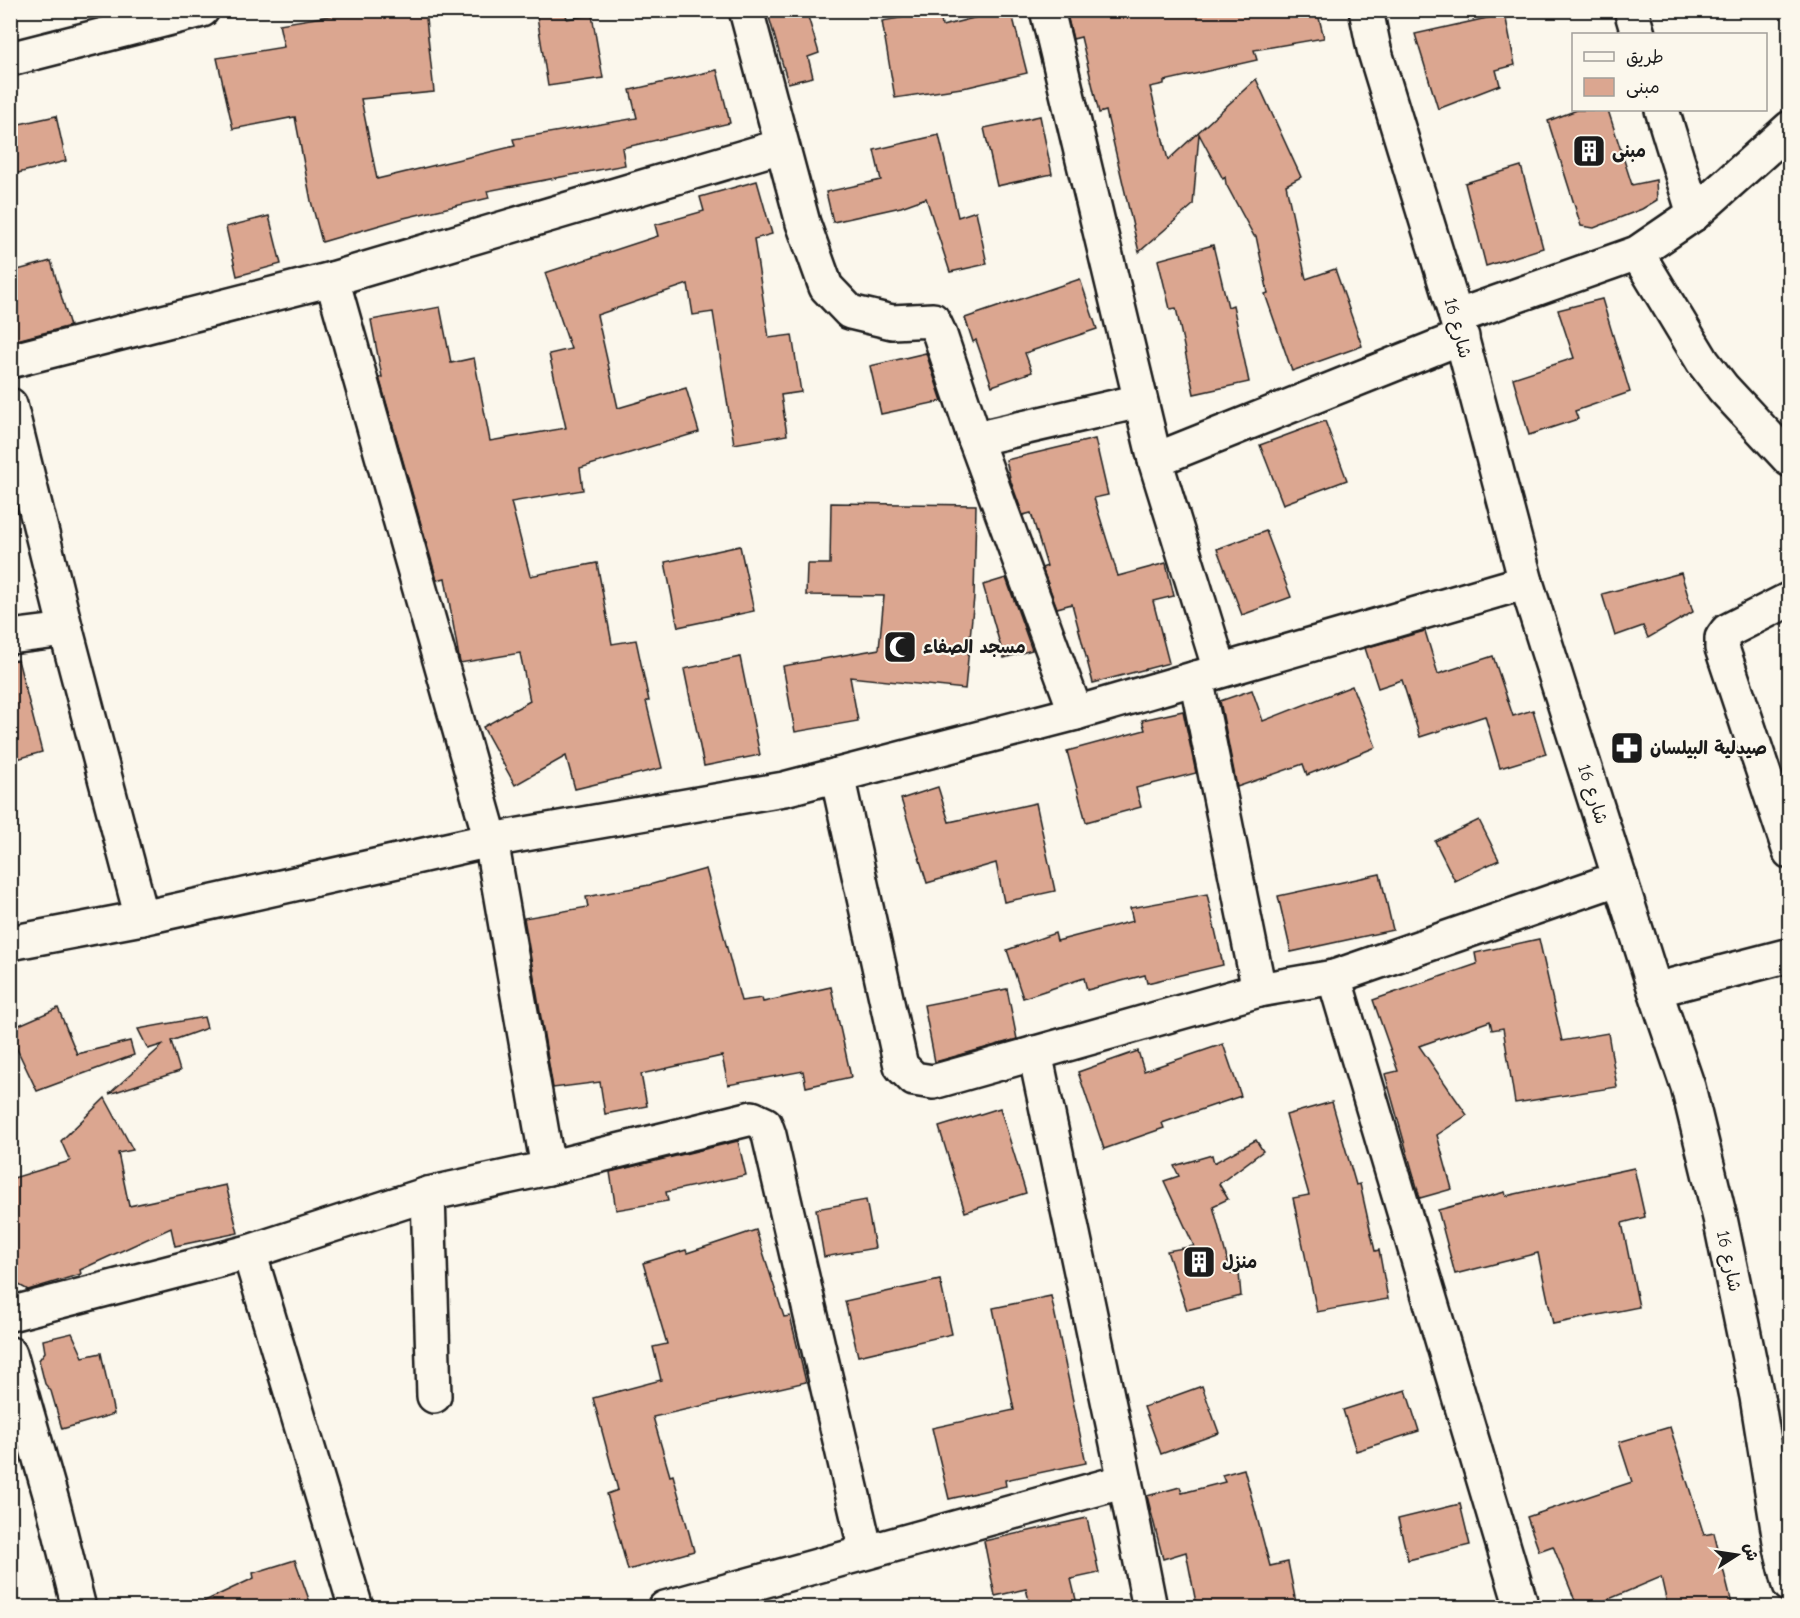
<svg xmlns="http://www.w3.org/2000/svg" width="1800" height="1618" viewBox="0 0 1800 1618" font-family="'Comic Neue','Playpen Sans Arabic',sans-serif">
<rect width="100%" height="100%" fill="#fbf7ec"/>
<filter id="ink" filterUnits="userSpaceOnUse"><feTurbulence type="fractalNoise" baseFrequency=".0167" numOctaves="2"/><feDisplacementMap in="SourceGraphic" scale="12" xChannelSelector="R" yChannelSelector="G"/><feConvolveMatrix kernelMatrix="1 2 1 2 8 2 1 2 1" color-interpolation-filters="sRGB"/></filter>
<g filter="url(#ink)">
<g fill="#dba690" stroke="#1c1c1c" stroke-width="1.5">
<path d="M366 10H425L434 92 361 99 377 179 515 146 513 139 637 118 630 90 717 70 730 123 622 148 625 165 487 191 489 198 404 218 322 242 311 201 295 117 233 129 217 58 284 47 279 24Z"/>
<path d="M536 10H565L567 19 592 15 603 78 548 86Z"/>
<path d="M767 10H806L819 53 808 57 813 77 788 83Z"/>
<path d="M1005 10H1011L1027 73 968 87 895 98 882 21 940 11 942 26Z"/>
<path d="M1083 10H1317L1324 38 1254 50 1257 60 1164 81V84L1150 87 1168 160 1256 79 1301 177 1286 185 1306 279 1335 269 1362 346 1292 371 1265 294 1268 293 1256 236H1254L1226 184 1225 177 1223 179 1199 134 1193 205 1139 252 1106 111 1099 113 1081 37 1073 39 1067 15Z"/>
<path d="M1505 14 1515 65 1496 70 1500 85 1438 109 1415 34Z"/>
<path d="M1577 110H1608L1632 185 1656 180 1657 200 1642 209 1594 228 1581 226 1548 121Z"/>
<path d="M56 116 66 161 10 175V126Z"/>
<path d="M1040 116 1052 174 997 186 984 128Z"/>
<path d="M939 135 958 217 976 211 987 264 950 272 926 198 901 207 833 222 826 192 881 180 874 150Z"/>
<path d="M1521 166 1543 248 1486 266 1465 183Z"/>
<path d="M757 181 772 234 754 239 769 338 792 335 801 392 781 395 787 435 734 444 713 312 693 315 688 284 597 315 618 408 686 388 699 432 580 468 583 490 511 502 530 576 597 563 612 644 636 640 649 701H646L662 768 575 789 566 756 515 785 483 727 530 701 520 653 460 663 445 578 437 580 379 377H382L371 320 440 307 451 363 474 358 490 441 566 428 549 354 571 349 545 273 658 236 655 225 704 211 700 197Z"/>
<path d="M269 216 281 264 237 276 226 227Z"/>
<path d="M1213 245 1228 307 1233 305 1249 382 1194 394 1176 308 1170 309 1158 260Z"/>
<path d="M51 261 70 326 13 341 10 330V272Z"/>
<path d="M1080 279 1097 329 1025 353 1032 372 992 386 976 340 973 342 965 318Z"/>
<path d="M1602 299 1630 392 1575 411 1578 419 1529 435 1513 378 1574 358 1558 310Z"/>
<path d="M926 353 942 401 881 414 870 366Z"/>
<path d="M1325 421 1347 480 1283 504 1260 445Z"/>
<path d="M1095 439 1108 495 1094 498 1118 576 1166 563 1174 596 1153 601 1169 663 1093 683 1072 604 1057 608 1042 568 1047 566 1031 513 1023 515 1011 482 1006 460Z"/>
<path d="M831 503 976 505 974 597 965 689 850 677 858 721 795 732 783 666 879 649 884 596 806 595 807 564H830Z"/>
<path d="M1266 531 1291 597 1242 615 1217 549Z"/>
<path d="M740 546 754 611 678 627 665 562Z"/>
<path d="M1681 573 1693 612 1648 638 1643 626 1615 636 1602 594Z"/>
<path d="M1006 578 1032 650 1004 658 983 585Z"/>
<path d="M1425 631 1438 674 1493 656 1513 716 1533 710 1546 754 1500 768 1485 716 1420 737 1402 680 1378 688 1365 648Z"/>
<path d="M740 657 760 755 704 766 684 669Z"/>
<path d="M18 660 42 752 10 761V661Z"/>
<path d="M1352 686 1376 747 1307 775 1303 764 1237 787 1220 701 1252 690 1263 721Z"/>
<path d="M1183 711 1196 773 1136 788 1141 807 1086 822 1067 751 1145 730 1142 720Z"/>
<path d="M938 787 949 822 1036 803 1055 891 1004 902 996 863 927 883 901 799Z"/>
<path d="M1479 820 1499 860 1455 881 1435 841Z"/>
<path d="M706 869 741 1001 762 998 763 1002 831 987 851 1077 806 1087 803 1071 728 1085 722 1056 641 1074 647 1106 605 1114 600 1082 553 1088 524 918 588 907 586 897 649 885Z"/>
<path d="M1380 874 1393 930 1291 952 1278 896Z"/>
<path d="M1207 894 1223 965 1147 983 1145 975 1087 990 1084 978 1023 998 1007 950 1055 933 1057 941 1133 921 1130 908Z"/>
<path d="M1539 939 1562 1041 1608 1033 1617 1087 1515 1103 1503 1028 1492 1030 1490 1021 1419 1046 1467 1115 1437 1135 1452 1189 1420 1198 1385 1074 1398 1071 1373 1000 1477 964 1475 953Z"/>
<path d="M1007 989 1017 1039 935 1062 924 1005Z"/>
<path d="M58 1008 77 1054 130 1041 134 1055 37 1091 16 1047 10 1029Z"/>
<path d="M204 1017 207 1028 171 1041 180 1071 109 1094 164 1044 148 1049 138 1029Z"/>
<path d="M1223 1044 1241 1096 1162 1123 1164 1128 1104 1149 1078 1072 1138 1051 1144 1071Z"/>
<path d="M105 1098 133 1150 118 1153 129 1206 226 1185 238 1233 175 1246 171 1228 80 1270 81 1274 28 1290 10 1280V1179L70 1161 61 1141Z"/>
<path d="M1332 1102 1356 1185 1360 1184 1375 1251 1379 1250 1388 1299 1317 1312 1293 1198 1309 1195 1286 1115Z"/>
<path d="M1000 1108 1026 1193 965 1212 939 1127Z"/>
<path d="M1256 1140 1263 1151 1219 1184 1228 1199 1213 1206 1231 1274 1239 1273 1241 1296 1187 1310 1167 1251 1194 1246 1164 1181 1179 1176 1174 1166 1212 1155 1214 1163Z"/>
<path d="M738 1141 746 1175 666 1192 668 1201 616 1210 610 1172Z"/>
<path d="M1634 1168 1645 1217 1622 1223 1639 1307 1553 1324 1538 1253 1455 1274 1438 1210 1505 1192 1506 1196Z"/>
<path d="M866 1200 875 1248 824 1257 816 1209Z"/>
<path d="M756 1230 784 1317 790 1316 806 1382 653 1417 670 1476 673 1475 694 1551 628 1570 607 1494 618 1490 593 1398 661 1380 653 1347 667 1344 643 1263 686 1250 687 1253Z"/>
<path d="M940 1280 952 1334 858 1356 845 1301Z"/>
<path d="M1051 1296 1086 1463 1005 1480 1006 1486 949 1499 932 1428 1014 1410 993 1308Z"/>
<path d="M72 1333 83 1357 101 1353 114 1414 62 1429 51 1391 45 1384 39 1360 45 1352 43 1340Z"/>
<path d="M1202 1386 1219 1433 1161 1454 1144 1407Z"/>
<path d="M1406 1390 1419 1431 1356 1451 1343 1410Z"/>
<path d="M1670 1427 1704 1535 1714 1533 1733 1608H1668L1661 1577 1588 1608H1578L1553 1546 1539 1551 1527 1517 1632 1482 1619 1442Z"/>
<path d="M1244 1469 1270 1566 1288 1562 1297 1608H1197L1186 1552 1163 1559 1147 1496 1180 1487 1182 1493 1225 1482 1222 1475Z"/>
<path d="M1460 1504 1470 1545 1408 1560 1398 1519Z"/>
<path d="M1087 1518 1099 1573 1071 1579 1078 1608H1031L1026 1589 995 1596 984 1541Z"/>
<path d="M295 1560 312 1608H190L254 1578 253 1573Z"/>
</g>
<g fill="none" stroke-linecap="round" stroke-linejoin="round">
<g stroke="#1c1c1c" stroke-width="38">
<g id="minor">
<path d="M746 10 803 223 826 287 850 312 892 322 933 320 940 335 975 439 1076 713"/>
<path d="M1047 10 1155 460 1220 670"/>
<path d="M1366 10 1374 49 1456 317 1526 582 1655 990 1688 1087 1720 1218 1757 1397 1781 1548 1790 1585"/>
<path d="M1631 10 1638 34"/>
<path d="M10 59 202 10"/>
<path d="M1662 110 1694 214"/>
<path d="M1637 253 1703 362 1723 388 1790 460"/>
<path d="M332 279 491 840 548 1168 428 1194 434 1396"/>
<path d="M1456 317 1637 253 1694 214 1790 128"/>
<path d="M10 361 332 279 781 146"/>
<path d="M10 405 66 630 142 918"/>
<path d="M975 439 1140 401"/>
<path d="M1155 460 1462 337"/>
<path d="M1790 599 1727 631 1722 638V648L1790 852"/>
<path d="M10 637 66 630"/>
<path d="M1196 678 1259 990 1334 977 1522 1608"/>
<path d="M837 775 901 1066 914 1079 933 1082 1259 990"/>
<path d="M10 943 142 918 491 840 784 789 1076 713 1526 582"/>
<path d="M1334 977 1620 878"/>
<path d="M1655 990 1790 955"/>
<path d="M1035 1053 1125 1481"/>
<path d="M548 1168 752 1118 765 1124 769 1135 866 1552"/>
<path d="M249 1252 428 1194"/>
<path d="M10 1314 249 1252 356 1608"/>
<path d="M10 1354 54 1508 79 1608"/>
<path d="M665 1608 1125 1481 1150 1608"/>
</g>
</g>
<use href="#minor" stroke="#fbf7ec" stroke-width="33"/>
</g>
</g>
<defs>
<g id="building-square" transform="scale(1.725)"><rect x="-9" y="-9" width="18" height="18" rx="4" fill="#1c1c1c" stroke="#fbf7ec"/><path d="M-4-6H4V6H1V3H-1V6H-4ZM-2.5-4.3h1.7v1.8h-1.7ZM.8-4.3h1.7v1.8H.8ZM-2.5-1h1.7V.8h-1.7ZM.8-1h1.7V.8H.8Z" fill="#fff"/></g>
<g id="mosque-square" transform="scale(1.725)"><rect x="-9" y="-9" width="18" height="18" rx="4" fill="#1c1c1c" stroke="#fbf7ec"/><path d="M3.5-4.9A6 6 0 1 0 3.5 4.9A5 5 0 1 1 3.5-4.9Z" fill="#fff"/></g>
<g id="pharmacy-square" transform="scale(1.725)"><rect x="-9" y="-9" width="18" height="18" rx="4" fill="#1c1c1c" stroke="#fbf7ec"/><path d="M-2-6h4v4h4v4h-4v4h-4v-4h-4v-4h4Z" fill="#fff"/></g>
</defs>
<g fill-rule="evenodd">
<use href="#building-square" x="1589" y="151"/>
<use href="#mosque-square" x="900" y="647"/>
<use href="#pharmacy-square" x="1627" y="748"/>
<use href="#building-square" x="1199" y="1262"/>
</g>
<g text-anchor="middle" stroke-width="4.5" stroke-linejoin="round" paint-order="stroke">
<g font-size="18" font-weight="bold" fill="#1c1c1c" stroke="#fbf7ec" text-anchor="start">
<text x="1612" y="157">مبنى</text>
<text x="923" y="653">مسجد الصفاء</text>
<text x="1650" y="754">صيدلية البيلسان</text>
<text x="1222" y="1268">منزل</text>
</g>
<g font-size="18" fill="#1c1c1c" stroke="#fbf7ec">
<text transform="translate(1458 328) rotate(75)" y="6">شارع 16</text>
<text transform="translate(1593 794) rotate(72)" y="6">شارع 16</text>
<text transform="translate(1729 1261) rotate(78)" y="6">شارع 16</text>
</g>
</g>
<rect width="1800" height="1618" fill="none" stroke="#fbf7ec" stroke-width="36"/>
<rect x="18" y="18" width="1764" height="1582" fill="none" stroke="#1c1c1c" stroke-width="2" filter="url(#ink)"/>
<rect x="1572" y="33" width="195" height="78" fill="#fbf7ec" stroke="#a29f99" stroke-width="1.5"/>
<rect x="1584" y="52" width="30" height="9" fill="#fbf7ec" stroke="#a29f99" stroke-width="1.5"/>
<text x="1626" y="63" font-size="18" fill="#1c1c1c">طريق</text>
<rect x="1584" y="78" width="30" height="18" fill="#dba690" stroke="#a29f99" stroke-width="1.5"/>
<text x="1626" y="93" font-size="18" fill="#1c1c1c">مبنى</text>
<g transform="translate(1737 1555) rotate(78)" stroke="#fbf7ec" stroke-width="4.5" paint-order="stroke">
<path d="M0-4.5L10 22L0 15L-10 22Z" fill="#1c1c1c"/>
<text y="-9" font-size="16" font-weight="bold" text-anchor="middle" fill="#1c1c1c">ش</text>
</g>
</svg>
